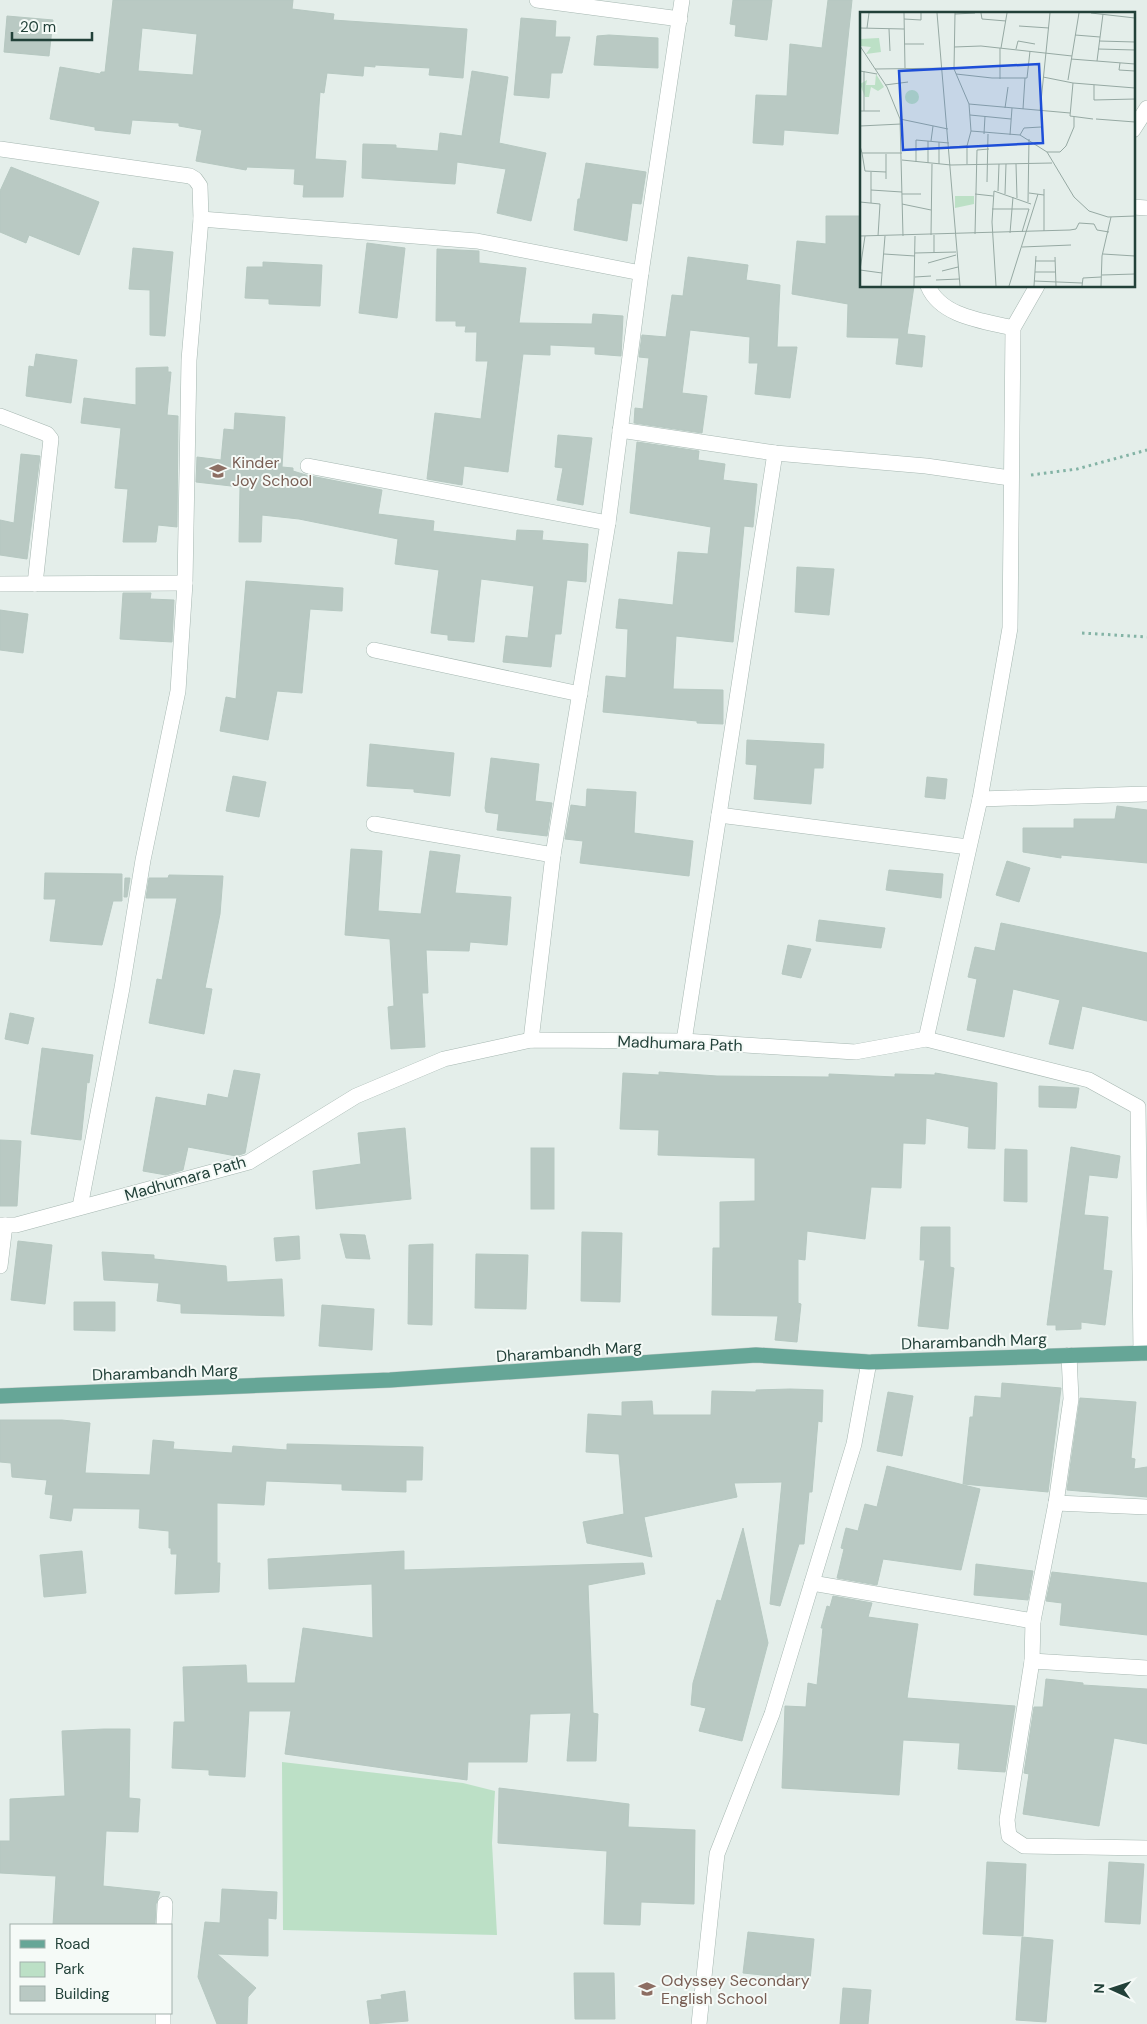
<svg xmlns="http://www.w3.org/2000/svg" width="1147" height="2024" viewBox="0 0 1147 2024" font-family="'DM Sans',sans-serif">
<rect width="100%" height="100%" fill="#e4eeea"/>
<path fill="#bce0c6" d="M282 1762 463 1783 495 1791 492 1843 497 1935 283 1930Z"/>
<g fill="#b9c9c3" stroke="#b6c8c1" fill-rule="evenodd">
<path d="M113 0H293L292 9 334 14 333 20 467 29 463 78 429 75 430 68 375 65V67L364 66 363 76 327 73 324 93 320 92 315 159 346 161 343 197H303L304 185 294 184 295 169 247 167 246 170 196 161 202 130 179 126V123L132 120 130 134 95 130V127L50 119 60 67 100 74 101 72H105ZM142 28 197 34 193 75 138 71Z"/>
<path d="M733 0H772L767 40 735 36 736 25 730 24Z"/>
<path d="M828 0H852L838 134 784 130 783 145 753 143 756 95 787 96 790 44 822 48Z"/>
<path d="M7 16 53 20 49 56 4 52Z"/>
<path d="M521 18 556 21 555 37H570L562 73H551L549 98 514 95Z"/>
<path d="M609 35 658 38V68L594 65 597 36Z"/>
<path d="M472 71 508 77 499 143 546 153 531 221 497 213 506 169 457 162 455 184 362 178 363 144 396 145V148L438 151 440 133 462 136Z"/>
<path d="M586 163 646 172 641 204 632 203 627 241 574 230 578 199H580Z"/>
<path d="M11 167 99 202 79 255 29 235 26 243 0 232V191Z"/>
<path d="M826 216H861V286H914L907 334 925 336 922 367 896 364 899 338 847 337 848 304 792 294 797 241 826 244Z"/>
<path d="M367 243 405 248 397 318 359 313Z"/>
<path d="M133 248 173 252 165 336 150 335V290L129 289Z"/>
<path d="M437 249 479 251V263L526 268 519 323 592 324 593 314 623 316 621 356 595 354V347L550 345V355L523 354 508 472 464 466 462 485 427 479 435 413 481 419 488 361H476L477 332H465L466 326H456V321H436Z"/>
<path d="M688 257 748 265 746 280 780 285 777 347H797L790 398 755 394 758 363H749L750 337 690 330 682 393 707 396 702 433 634 423 635 408 643 409 649 358 639 357 642 335 666 337 672 295 683 296Z"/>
<path d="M263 262 322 265 320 306 269 304V299L245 298 247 267H263Z"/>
<path d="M36 354 77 360 71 403 26 396 29 366 34 367Z"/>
<path d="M168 367V372H171L167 415 178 416 177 527 158 525 156 542H123L128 489 115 488 121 428 81 423 84 398 136 405V368Z"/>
<path d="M235 413 285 417 282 467 293 468V471L306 475 382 490 378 514 434 521 433 531 516 541 517 530 543 531 542 540 588 544 586 582 567 580 561 634H555L551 667 503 662 506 636 528 638 534 586 481 579 474 642 448 640V635L431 633 439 570 395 564 398 539 299 519 262 515 261 542H239L240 487 196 482 197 457 221 460 224 429 234 430Z"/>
<path d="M558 435 592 438 583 505 557 500 563 468 555 467Z"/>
<path d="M637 442 699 451 698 460 725 464 723 480 757 484 753 527 744 526 733 642 676 636 673 689 723 690V724L697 723V721L603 712 606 676 626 678 628 629 616 628 619 599 673 605 678 552 708 554 711 527 630 513Z"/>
<path d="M21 454 40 456 27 559 0 555V520L14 523Z"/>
<path d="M797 567 834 569 829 615 795 612Z"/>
<path d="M246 581 343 588 342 611 310 609 302 693 277 691 268 740 220 731 226 697 236 699Z"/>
<path d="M123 593H151L150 599 174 600 172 642 120 639Z"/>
<path d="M0 610 28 614 23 653 0 650Z"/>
<path d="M747 740 824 744 823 768H814L811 804 754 799 757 765 746 764Z"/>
<path d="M370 744 454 753 450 796 414 792V789L367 786Z"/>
<path d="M491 758 539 764 535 801 552 803 547 836 497 830 499 814 486 812 485 808Z"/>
<path d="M233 776 266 782 259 817 226 811Z"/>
<path d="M927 777 947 779 945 799 925 797Z"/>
<path d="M587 789 636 792 634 833 693 841 689 876 580 863 583 841 565 839 571 805 586 807Z"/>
<path d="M1117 806 1147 810V863L1061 855V858L1023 852V828H1074V819H1115Z"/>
<path d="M351 849 382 851 378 911 421 914 430 851 460 855 455 893 511 897 507 945 470 942 469 951 426 950 428 993H422L425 1047 391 1049 388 1007 394 1006 390 939 345 935Z"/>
<path d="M1007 861 1030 868 1019 902 996 895Z"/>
<path d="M889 870 943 874 941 898 886 890Z"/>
<path d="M45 873 122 874V901H113L102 945 50 941 56 899H44Z"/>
<path d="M169 875 223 876 220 914 205 988 212 989 204 1034 149 1023 157 979 162 980 177 898H146L149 878H168Z"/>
<path d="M125 878H130L127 897H124Z"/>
<path d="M819 920 885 928 881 948 816 941Z"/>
<path d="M1001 923 1147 953V1021L1082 1006 1073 1049 1049 1044 1060 1000 1013 989 1004 1037 967 1030 977 979 968 977 975 947 995 951Z"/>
<path d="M788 945 811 949 801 978 782 974Z"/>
<path d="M10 1013 34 1018 28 1044 5 1039Z"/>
<path d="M42 1048 93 1055 89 1083 87 1082 81 1140 31 1134Z"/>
<path d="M234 1070 260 1074 245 1153 236 1156 188 1147 183 1170 166 1175 143 1171 156 1097 206 1106 208 1094 228 1098Z"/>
<path d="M659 1072 717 1076 829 1077V1074L895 1077V1074L935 1075V1073L997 1083 995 1149 968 1148 969 1127 926 1118 925 1144 903 1143 901 1188 871 1187 865 1239 807 1231 805 1260 798 1259V1303L801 1304 797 1342 775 1340 778 1316 712 1315 713 1248H720V1202L755 1201V1158L658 1155 659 1130 620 1129 623 1073 659 1075Z"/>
<path d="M1039 1086 1079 1088 1076 1108 1039 1107Z"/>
<path d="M405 1128 411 1199 316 1209 313 1171 361 1164 358 1133Z"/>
<path d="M0 1140 21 1141 17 1206H0Z"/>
<path d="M1071 1147 1120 1156 1117 1178 1089 1175 1084 1215 1108 1217 1103 1270 1112 1271 1105 1325 1081 1322V1329L1056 1330V1325H1047Z"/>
<rect x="531" y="1148" width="23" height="61"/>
<path d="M1005 1149 1027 1150V1202L1004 1201Z"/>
<path d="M921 1227H950V1267L954 1268 948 1329 918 1326 925 1260H920Z"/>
<path d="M582 1232 622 1233 620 1302 581 1301Z"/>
<path d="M340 1234 365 1235 370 1259 346 1258Z"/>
<path d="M299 1236 300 1259 276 1261 274 1238Z"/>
<path d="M18 1241 52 1245 45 1304 11 1300Z"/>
<path d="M433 1244 432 1325 408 1324 409 1245Z"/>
<path d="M102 1252 154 1255V1259L226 1266 227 1282 282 1279 284 1316 181 1313V1304L157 1301 159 1283 104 1280Z"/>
<path d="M476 1254 528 1255 526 1309 475 1308Z"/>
<path d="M74 1302H115V1331L74 1330Z"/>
<path d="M322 1305 374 1309 372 1350 319 1346Z"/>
<path d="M1002 1383 1061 1388 1048 1492 963 1484 970 1417H973L975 1396 1001 1398Z"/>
<path d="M790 1389 823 1390 822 1422 818 1421 812 1492H809L804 1544H799L780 1606 770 1604 782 1482 734 1483 737 1497 644 1517 652 1557 587 1543 583 1522 624 1514 619 1454 586 1452 588 1414 622 1416V1402L652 1401 653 1415H711L712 1391 756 1392V1390Z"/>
<path d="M888 1392 913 1396 902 1456 877 1451Z"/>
<path d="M1080 1398 1136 1402 1131 1458 1135 1459 1134 1469 1147 1467V1497L1067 1490Z"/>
<path d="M0 1420H62L90 1423 85 1473 150 1475 153 1440 174 1442 173 1449 232 1453 233 1446 287 1450V1444L423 1447 422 1480H406V1492L342 1490V1484L266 1481 264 1505 217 1503V1563H220L219 1592 175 1594 177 1554H171V1548H169V1531L139 1528 140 1509 73 1508 71 1521 50 1518 53 1495 45 1494 47 1480 12 1477 11 1463 0 1462Z"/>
<path d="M887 1466 980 1489 961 1570 883 1559 877 1585 837 1578 844 1549 841 1548 846 1528 858 1531 865 1504 877 1507Z"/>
<path d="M743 1528 768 1643 742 1741 699 1731 706 1708 691 1705 693 1683 717 1600 721 1601Z"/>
<path d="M82 1551 86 1593 44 1597 40 1555Z"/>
<path d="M404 1551V1570L643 1563 645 1574 588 1585 593 1713 598 1714 596 1761H567L571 1713 530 1714 527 1762H468L467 1780 285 1754 291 1711H249L245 1777 209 1775V1770L172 1768 174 1722H185L183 1667 246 1665 247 1683H295L303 1628 373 1638 372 1584 269 1589 268 1559Z"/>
<path d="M976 1564 1033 1571 1028 1600 974 1595Z"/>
<path d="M1052 1572 1147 1583V1635L1060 1625 1062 1603 1046 1601Z"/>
<path d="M833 1596 872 1603 868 1617 918 1624 907 1698 1015 1706 1005 1772 958 1769 960 1743 903 1740 899 1795 782 1788 785 1706 806 1707 808 1683 817 1685 823 1628H821L827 1606 830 1607Z"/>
<path d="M1046 1679 1083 1683V1685L1147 1689V1744L1114 1738 1099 1826 1023 1814 1029 1774 1024 1773 1034 1707H1043Z"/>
<path d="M104 1729H130L129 1798 140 1799 138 1832 106 1831 103 1886 160 1892 156 1904 155 1925H53L56 1876 0 1873V1841H10V1799L65 1796 62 1731Z"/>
<path d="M499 1788 629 1804 628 1827 695 1830 694 1904 641 1902 640 1925 604 1924 607 1851 498 1843Z"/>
<path d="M987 1862 1026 1864 1023 1936 983 1934Z"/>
<path d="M1109 1862 1144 1864 1140 1924 1105 1922Z"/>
<path d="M222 1889 277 1892 276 1919 268 1918V1956L217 1954 256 1988 248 1997 247 2024H217L198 1977 205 1922 220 1923Z"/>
<path d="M748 1932 814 1939 810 1980 743 1973Z"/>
<path d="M1022 1937 1053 1940 1046 2022 1016 2020Z"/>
<path d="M574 1973H614L615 2019H575Z"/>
<path d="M843 1988 871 1990 868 2024H840Z"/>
<path d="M405 1991 408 2021 370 2024 367 2001 382 1999 381 1995Z"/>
</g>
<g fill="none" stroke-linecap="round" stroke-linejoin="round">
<g stroke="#a6b7b1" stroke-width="16">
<g id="minor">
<path d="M537 0 680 19"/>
<path d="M1133 130 1147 108"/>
<path d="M0 149 190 176 195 179 200 186 201 219 189 360 185 583 178 691 143 860 122 988 80 1207"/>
<path d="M1133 207 1147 208"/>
<path d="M201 219 477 241 641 273"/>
<path d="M928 286C941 317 984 321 1013 328"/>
<path d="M0 416 47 434 51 439 35 584"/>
<path d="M620 430 775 453 926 466 1010 478"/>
<path d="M308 466 608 523"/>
<path d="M0 584 185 583"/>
<path d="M374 650 580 694"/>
<path d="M980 799 1147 794"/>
<path d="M719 815 968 847"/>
<path d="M374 824 553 855"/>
<path d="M926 1039 980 799 1010 628 1013 328 1037 286"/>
<path d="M531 1040 553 855 608 523 641 273 682 0"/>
<path d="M684 1041 775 453"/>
<path d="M0 1225H16L249 1162 356 1096 444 1059 531 1040 684 1041 855 1052 926 1039 1089 1080 1138 1107 1141 1353"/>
<path d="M0 1266 5 1225"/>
<path d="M1069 1355 1071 1399 1056 1503 1033 1621 1032 1661 1007 1820 1009 1836 1024 1846 1147 1848"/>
<path d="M1056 1503 1147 1507"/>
<path d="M812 1583 1033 1621"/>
<path d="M1032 1661 1147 1668"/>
<path d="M164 1925 165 1904"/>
<path d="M163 2024V2013"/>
<path d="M699 2024 717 1854 772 1714 854 1444 869 1362"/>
</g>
</g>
<g stroke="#c1cac8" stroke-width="16">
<path id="primary" d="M0 1396 390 1380 756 1355 869 1362 1147 1353"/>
</g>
<g stroke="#83b3a5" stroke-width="3" stroke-dasharray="2.5 4" stroke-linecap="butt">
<path d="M1031 475 1077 469 1147 450"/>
<path d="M1082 633 1147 637"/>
</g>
<use href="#minor" stroke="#fff" stroke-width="15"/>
<use href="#primary" stroke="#66a697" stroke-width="15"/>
</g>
<defs>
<g id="school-bare" transform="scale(1.35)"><path d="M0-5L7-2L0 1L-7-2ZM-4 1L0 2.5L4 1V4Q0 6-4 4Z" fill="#8d6e63" stroke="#f5faf7" stroke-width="2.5" paint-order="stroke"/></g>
</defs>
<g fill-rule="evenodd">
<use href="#school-bare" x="218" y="471"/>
<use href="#school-bare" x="647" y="1989"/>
</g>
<g text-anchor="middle" stroke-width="4" stroke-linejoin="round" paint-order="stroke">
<g font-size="16" fill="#785e54" stroke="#f5faf7" text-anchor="start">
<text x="232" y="468">Kinder<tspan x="232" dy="18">Joy School</tspan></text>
<text x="661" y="1986">Odyssey Secondary<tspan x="661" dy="18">English School</tspan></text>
</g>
<g font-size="16" fill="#224139" stroke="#f5faf7">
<text transform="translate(680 1043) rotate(2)" y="6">Madhumara Path</text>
<text transform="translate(185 1178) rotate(-16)" y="6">Madhumara Path</text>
<text transform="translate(974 1341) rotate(-2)" y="6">Dharambandh Marg</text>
<text transform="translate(569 1351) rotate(-4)" y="6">Dharambandh Marg</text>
<text transform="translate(165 1372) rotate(-2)" y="6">Dharambandh Marg</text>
</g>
</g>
<g transform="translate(860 12)">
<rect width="275" height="275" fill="#e4eeea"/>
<path d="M19 26 21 40 6 42 11 35 1 34 0 27ZM16 62 24 75 18 79 11 75 9 85H5L0 72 7 68 6 73H15ZM45 85a7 7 0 1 1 14 0a7 7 0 1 1-14 0ZM95 184H114V192L95 196Z" fill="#bce0c6"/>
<path fill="none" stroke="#96a9a3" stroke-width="1" d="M44 1 45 56M77 1 100 274M121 1 122 7 146 9M231 1 275 6M95 2 115 1M44 7 61 8V1M159 14 189 16M0 16 44 17M7 16 9 1M29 17 30 39M215 23 240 25M239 29 275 30M44 32H64M0 34 27 75 40 107 43 224M94 35 121 34 212 44M141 36 147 1M156 37 158 29 175 32M238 37 275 38M211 47 275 52M237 49 243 2M260 51 259 58 275 59M15 57 94 56M0 59 17 62M96 62 132 66H167L170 39M183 65 213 71 275 76M140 67V36M208 68 219 1M213 71 210 104 233 107M25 73 48 70M234 73V88L275 87M109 92 210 101M145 96 148 75M163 97 165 66M0 99H20M4 99V59M180 99 190 1M110 103 151 107M40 107 88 117M236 107 275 110M0 114 41 112M111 119 160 123 187 140 214 185 229 199 248 205 275 204M124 122 125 104M150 123 152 96M160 123 164 116 181 115M71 129 73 114M0 134 2 141H42M107 134V152M90 135 107 134 111 119 109 92 94 57 95 1M187 140H200L206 134 214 115V105M2 141 5 159 26 160V167M26 142V160M42 148 91 153 192 151M56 150V128L89 131M68 151V129M79 152V130M156 152 157 186M11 160V191M127 170 128 122M11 178 42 180M138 179 139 152M169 181 184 183V177M42 182H61M115 182 133 184M145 182 146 152M184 183V219M0 190 20 192 18 224M168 190 169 127M42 192 71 198M132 197H169L162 220M150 221 153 185M115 222 117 138 129 137M71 223 72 152M74 223V241M0 224 210 218 216 217 219 211 234 212 237 218 249 220M162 235 211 233M55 241 96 240M24 242 55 244M243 242 275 244M195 245 196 274M175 249H195M68 251 96 243M0 258 5 224M0 258 22 261M82 259 98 255M175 260H195M242 263 275 262M55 265 71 264M76 268 99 267M174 269 222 271M21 274 25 224M54 274 55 224M136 274 132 210 134 179 171 192M149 274 178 182M174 274 176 244M222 274 223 266 241 265M241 274 242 244 251 205"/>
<path fill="#1d4ed8" fill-opacity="0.15" stroke="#1d4ed8" stroke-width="2.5" d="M179 52 183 131 43 138 39 59Z"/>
<rect width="275" height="275" fill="none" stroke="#224139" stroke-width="2.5"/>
</g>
<rect x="10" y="1924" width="162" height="90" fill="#f5faf7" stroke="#a1b0ab"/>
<rect x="20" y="1940" width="25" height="8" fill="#66a697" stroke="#a1b0ab"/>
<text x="55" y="1949" font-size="15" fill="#224139">Road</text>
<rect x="20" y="1962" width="25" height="15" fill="#bce0c6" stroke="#a1b0ab"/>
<text x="55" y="1974" font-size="15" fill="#224139">Park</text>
<rect x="20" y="1986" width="25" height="15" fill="#b9c9c3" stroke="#a1b0ab"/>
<text x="55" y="1999" font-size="15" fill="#224139">Building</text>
<g transform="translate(1112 1989) rotate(273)" stroke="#f5faf7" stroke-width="4" paint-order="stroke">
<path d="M0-4L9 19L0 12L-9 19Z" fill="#224139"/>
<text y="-8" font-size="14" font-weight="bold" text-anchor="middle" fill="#224139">N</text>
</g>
<path d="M12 32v8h80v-8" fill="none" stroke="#224139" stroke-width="2.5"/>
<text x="20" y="32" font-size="15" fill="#224139" stroke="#f5faf7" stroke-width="4" paint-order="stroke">20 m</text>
</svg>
